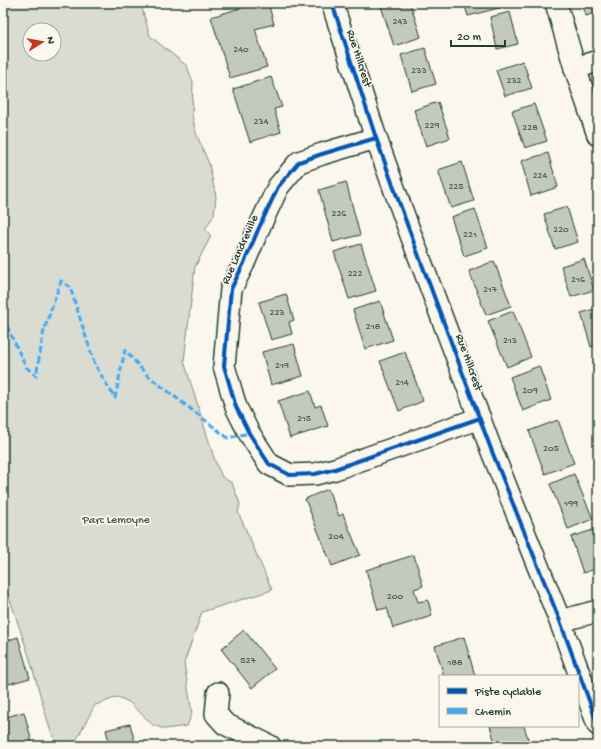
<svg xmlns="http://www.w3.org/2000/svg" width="601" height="749" viewBox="0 0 601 749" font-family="'Gochi Hand',sans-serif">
<rect width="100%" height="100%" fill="#fbf7ec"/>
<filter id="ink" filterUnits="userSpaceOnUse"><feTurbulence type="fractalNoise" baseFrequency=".025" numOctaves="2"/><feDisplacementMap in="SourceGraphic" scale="8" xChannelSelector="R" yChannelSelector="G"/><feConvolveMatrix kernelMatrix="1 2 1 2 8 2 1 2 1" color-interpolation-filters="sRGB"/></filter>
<g filter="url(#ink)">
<path fill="#dbdcd1" stroke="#7d8c82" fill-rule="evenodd" d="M3 3H142L141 5 150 36 187 66 193 82 192 115 196 133 209 164 216 197 214 215 205 229 211 236 195 267 184 361 215 461 222 477 232 483 240 504 238 512 272 590 202 612 184 663 192 713 187 726 165 729 153 725 129 702 118 697 95 705 73 746H58L50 729 28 653 6 588 3 582ZM30 30H54V54H30Z"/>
<g fill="#c4c9be" stroke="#1f3d34">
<path d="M257 3H268L274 24 255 29 267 67 230 78 211 17Z"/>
<path d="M380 3H410L421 37 394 46Z"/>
<path d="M464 3H510V5L468 16Z"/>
<path d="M582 3H598V12L586 16Z"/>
<path d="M510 12 518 44 497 49 490 17Z"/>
<path d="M425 48 436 84 412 91 401 55Z"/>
<path d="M523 61 532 88 505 96 496 70Z"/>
<path d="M271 77 282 107 274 109 281 132 250 142 233 89Z"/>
<path d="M438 102 450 138 426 146 414 110Z"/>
<path d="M534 104 547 141 525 148 512 111Z"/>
<path d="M548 153 558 187 531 196 521 161Z"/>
<path d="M462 162 474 201 451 208 438 170Z"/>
<path d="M346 182 360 235 333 242 319 190Z"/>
<path d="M567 207 578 242 555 249 544 214Z"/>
<path d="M475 209 488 248 464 256 451 217Z"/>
<path d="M361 244 376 291 349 299 334 252Z"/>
<path d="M584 259 594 290 571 297 561 266Z"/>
<path d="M494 261 511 306 486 315 469 271Z"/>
<path d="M286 294 294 320 289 322 292 334 271 340 259 302Z"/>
<path d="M380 301 393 340 365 349 353 310Z"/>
<path d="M598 308V345L591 347 581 313Z"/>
<path d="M513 311 531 357 507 367 488 321Z"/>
<path d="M294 344 303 376 271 385 262 352Z"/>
<path d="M405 352 423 401 399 411 380 361Z"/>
<path d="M539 366 551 400 523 411 510 377Z"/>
<path d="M310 391 315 407 321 405 328 426 290 438 278 401Z"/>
<path d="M558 420 574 463 545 474 529 431Z"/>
<path d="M574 474 593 519 568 529 550 484Z"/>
<path d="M328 489 339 516 343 514 360 555 332 566 305 499Z"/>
<path d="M596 529 598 536V568L583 573 571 537Z"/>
<path d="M414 555 423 586 414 589 418 602 428 600 432 616 393 628 387 608 378 610 366 570Z"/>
<path d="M244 630 275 669 252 688 221 649Z"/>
<path d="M18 637 30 678 5 685 3 677V642Z"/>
<path d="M464 637 475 676H444L435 646Z"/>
<path d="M24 712 33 746H3V718Z"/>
<path d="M130 724 136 746H110L106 730Z"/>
<path d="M490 726H524L530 745 526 746H496Z"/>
</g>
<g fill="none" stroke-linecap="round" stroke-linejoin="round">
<g stroke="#1f3d34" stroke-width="24">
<g id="minor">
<path d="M332 3 376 138 408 227 491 449 560 621 598 725"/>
<path d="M556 3 575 68 598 135"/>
<path d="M575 68 598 61"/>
<path d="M376 138 322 154 299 162 278 187 258 230 244 263 231 289 224 366 236 407 249 433 269 464 290 475 315 474 335 469 480 418"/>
<path d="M560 621 598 611"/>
<path d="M218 693 216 714 225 724 270 746"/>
</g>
</g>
<use href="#minor" stroke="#fbf7ec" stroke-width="21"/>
<g stroke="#3fa9f5" stroke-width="3" stroke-dasharray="6 3" stroke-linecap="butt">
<path d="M3 10 6 3"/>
<path d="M3 318 26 367 36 376 44 330 61 281 70 287 95 365 115 398 125 350 147 375 228 438 249 433"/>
</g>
<g stroke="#fbf7ec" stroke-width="6">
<g id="cycleway">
<path d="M332 3 376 138 408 227 491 449 560 621 598 725"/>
<path d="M376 138 322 154 299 162 278 187 258 230 244 263 231 289 224 366 236 407 249 433 269 464 290 475 315 474 335 469 480 418"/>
</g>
</g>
<use href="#cycleway" stroke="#0057b8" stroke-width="4"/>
</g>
</g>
<g text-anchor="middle" stroke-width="3.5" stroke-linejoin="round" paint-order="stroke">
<g font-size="10" fill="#486056">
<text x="400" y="24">243</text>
<text x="241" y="52">240</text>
<text x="419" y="73">233</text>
<text x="514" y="83">232</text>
<text x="261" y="124">234</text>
<text x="432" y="128">229</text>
<text x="530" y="130">228</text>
<text x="540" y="178">224</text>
<text x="456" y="189">225</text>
<text x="339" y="216">226</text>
<text x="561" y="232">220</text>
<text x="470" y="237">221</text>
<text x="355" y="276">222</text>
<text x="578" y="282">216</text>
<text x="490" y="292">217</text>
<text x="277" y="315">223</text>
<text x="373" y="329">218</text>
<text x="510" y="343">213</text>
<text x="282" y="368">219</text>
<text x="402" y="385">214</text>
<text x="530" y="393">209</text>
<text x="304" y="421">215</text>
<text x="551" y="451">205</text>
<text x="571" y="506">199</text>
<text x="336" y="539">204</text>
<text x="395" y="599">200</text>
<text x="248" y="663">527</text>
<text x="455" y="665">188</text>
</g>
<g font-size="12" fill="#1f3d34" stroke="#fbf7ec">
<text transform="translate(360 58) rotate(72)" y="4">Rue Hillcrest</text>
<text transform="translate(239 249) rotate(-66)" y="4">Rue Landreville</text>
<text transform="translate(470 362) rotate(70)" y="4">Rue Hillcrest</text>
</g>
<g font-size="12" fill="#455d53" stroke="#fbf7ec">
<text x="116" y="523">Parc Lemoyne</text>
</g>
</g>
<rect width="601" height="749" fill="none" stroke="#fbf7ec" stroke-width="16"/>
<rect x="8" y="8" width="585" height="733" fill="none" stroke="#1f3d34" stroke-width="1.5" filter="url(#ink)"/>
<rect x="439" y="675" width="140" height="52" fill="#fbf7ec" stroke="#a3ada2"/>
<rect x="447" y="688" width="20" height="6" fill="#0057b8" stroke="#a3ada2"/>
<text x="475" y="695" font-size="12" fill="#1f3d34">Piste cyclable</text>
<rect x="447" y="708" width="20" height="6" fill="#3fa9f5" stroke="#a3ada2"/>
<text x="475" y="715" font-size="12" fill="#1f3d34">Chemin</text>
<g transform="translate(42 42) rotate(79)"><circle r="19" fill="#fbf7ec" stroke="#a3ada2"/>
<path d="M0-3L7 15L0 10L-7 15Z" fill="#c8321e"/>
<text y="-6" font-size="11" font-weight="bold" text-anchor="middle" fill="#1f3d34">N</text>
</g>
<path d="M451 40v6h54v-6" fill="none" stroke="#1f3d34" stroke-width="2"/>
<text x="457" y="40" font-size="12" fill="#1f3d34" stroke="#fbf7ec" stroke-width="3" paint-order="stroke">20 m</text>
</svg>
